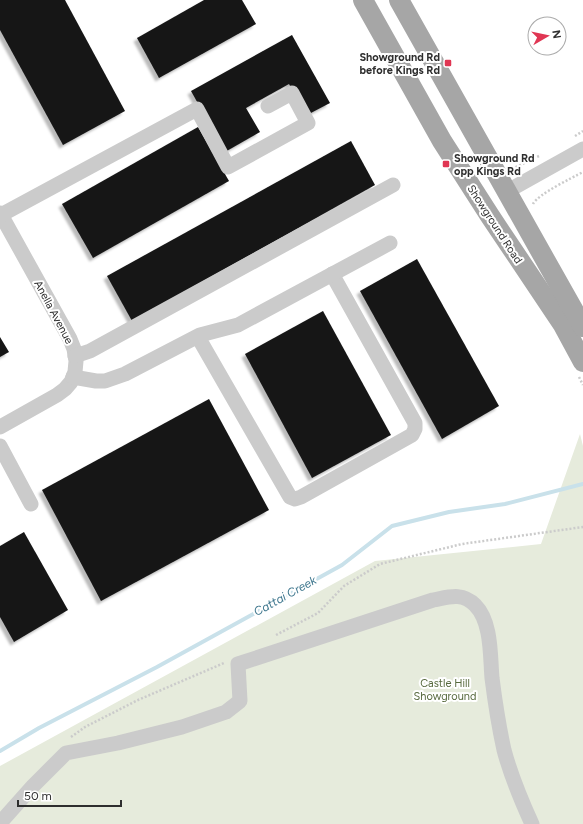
<svg xmlns="http://www.w3.org/2000/svg" width="583" height="824" viewBox="0 0 583 824" font-family="Figtree,sans-serif">
<defs>
<filter id="shadow"><feDropShadow dx="-3.5" dy="3.5" stdDeviation="1" flood-color="#0004"/></filter>
</defs>
<rect width="100%" height="100%" fill="#fff"/>
<path fill="#e6ebdc" d="M580 434 583 446V824H0V766L375 561 541 544Z"/>
<g fill="none" stroke-linecap="round" stroke-linejoin="round">
<path stroke="#c9e1ea" stroke-width="4" d="M0 751 39 728 157 667 342 565 392 526 449 512 505 504 583 484"/>
</g>
<g fill="#151515" filter="url(#shadow)">
<path d="M0 0H65L125 111 63 145 0 30Z"/>
<path d="M204 0H242L256 24 159 78 137 38Z"/>
<path d="M292 35 330 103 307 115 289 84 246 108 260 132 225 152 191 91Z"/>
<path d="M198 127 229 181 93 258 62 204Z"/>
<path d="M351 141 375 185 132 321 107 276Z"/>
<path d="M417 259 499 406 442 439 360 291Z"/>
<path d="M323 311 391 435 312 478 245 354Z"/>
<path d="M0 337 9 352 0 357Z"/>
<path d="M209 399 269 510 101 601 42 490Z"/>
<path d="M24 532 68 610 14 642 0 617V546Z"/>
</g>
<g fill="none" stroke-linecap="round" stroke-linejoin="round">
<g stroke="#cbcbcb" stroke-width="2.5" stroke-dasharray="2 2" stroke-linecap="butt">
<path d="M575 136 583 131"/>
<path d="M512 167 514 168 539 156"/>
<path d="M533 204C538 194 572 178 583 172"/>
<path d="M579 377 583 385"/>
<path d="M276 635 318 613 344 586 380 564 462 544 583 527"/>
<path d="M71 737 85 727 138 700 224 663"/>
</g>
<g stroke="#cbcbcb" stroke-width="15">
<path d="M506 192 583 149"/>
<path d="M0 213 70 339 74 349 76 361 75 372 71 382 65 389 57 395 0 427"/>
<path d="M1 215 197 109 228 167 308 123 292 93 268 106"/>
<path d="M198 337 290 497 295 499 301 497 412 435 415 429V423L332 274"/>
<path d="M75 356 90 351 393 185"/>
<path d="M73 377 96 381H105L125 374 200 335 238 325 390 243"/>
<path d="M0 446 31 504"/>
<path d="M0 823 33 786 66 753 118 743 182 727 226 712 240 701 238 664 433 600C449 597 462 592 475 605 492 622 490 656 492 678 495 702 499 727 504 750 511 776 521 800 532 824"/>
</g>
<g stroke="#a6a6a6" stroke-width="20">
<path d="M363 0 442 141 490 216 563 325 583 362"/>
<path d="M399 0 583 327"/>
</g>
</g>
<g fill="#e03653" stroke="#fff" stroke-width="1.5">
<rect x="444" y="59" width="8" height="8" rx="2"/>
<rect x="442" y="160" width="8" height="8" rx="2"/>
</g>
<g text-anchor="middle" stroke-width="4" stroke-linejoin="round" paint-order="stroke">
<g font-size="11" font-weight="bold" fill="#2e2e2e" stroke="#fff" text-anchor="end">
<text x="440" y="61">Showground Rd<tspan x="440" dy="13">before Kings Rd</tspan></text>
<text x="454" y="162" text-anchor="start">Showground Rd<tspan x="454" dy="13">opp Kings Rd</tspan></text>
</g>
<g font-size="11" fill="#2e2e2e" stroke="#fff">
<text transform="translate(495 224) rotate(57)" y="4">Showground Road</text>
<text transform="translate(54 312) rotate(62)" y="4">Anella Avenue</text>
</g>
<g font-size="11" fill="#56683d" stroke="#fff">
<text x="445" y="687">Castle Hill<tspan x="445" dy="13">Showground</tspan></text>
</g>
<g font-size="12" font-style="italic" fill="#3f778e" stroke="#fff">
<text transform="translate(285 596) rotate(-29)" y="4">Cattai Creek</text>
</g>
</g>
<g transform="translate(547 36) rotate(81)"><circle r="19" fill="#ffffff" stroke="#ababab"/>
<path d="M0-3L7 15L0 10L-7 15Z" fill="#e03653"/>
<text y="-6" font-size="11" font-weight="bold" text-anchor="middle" fill="#2e2e2e">N</text>
</g>
<path d="M18 800v6h103v-6" fill="none" stroke="#2e2e2e" stroke-width="2"/>
<text x="24" y="800" font-size="12" fill="#2e2e2e" stroke="#ffffff" stroke-width="3" paint-order="stroke">50 m</text>
</svg>
